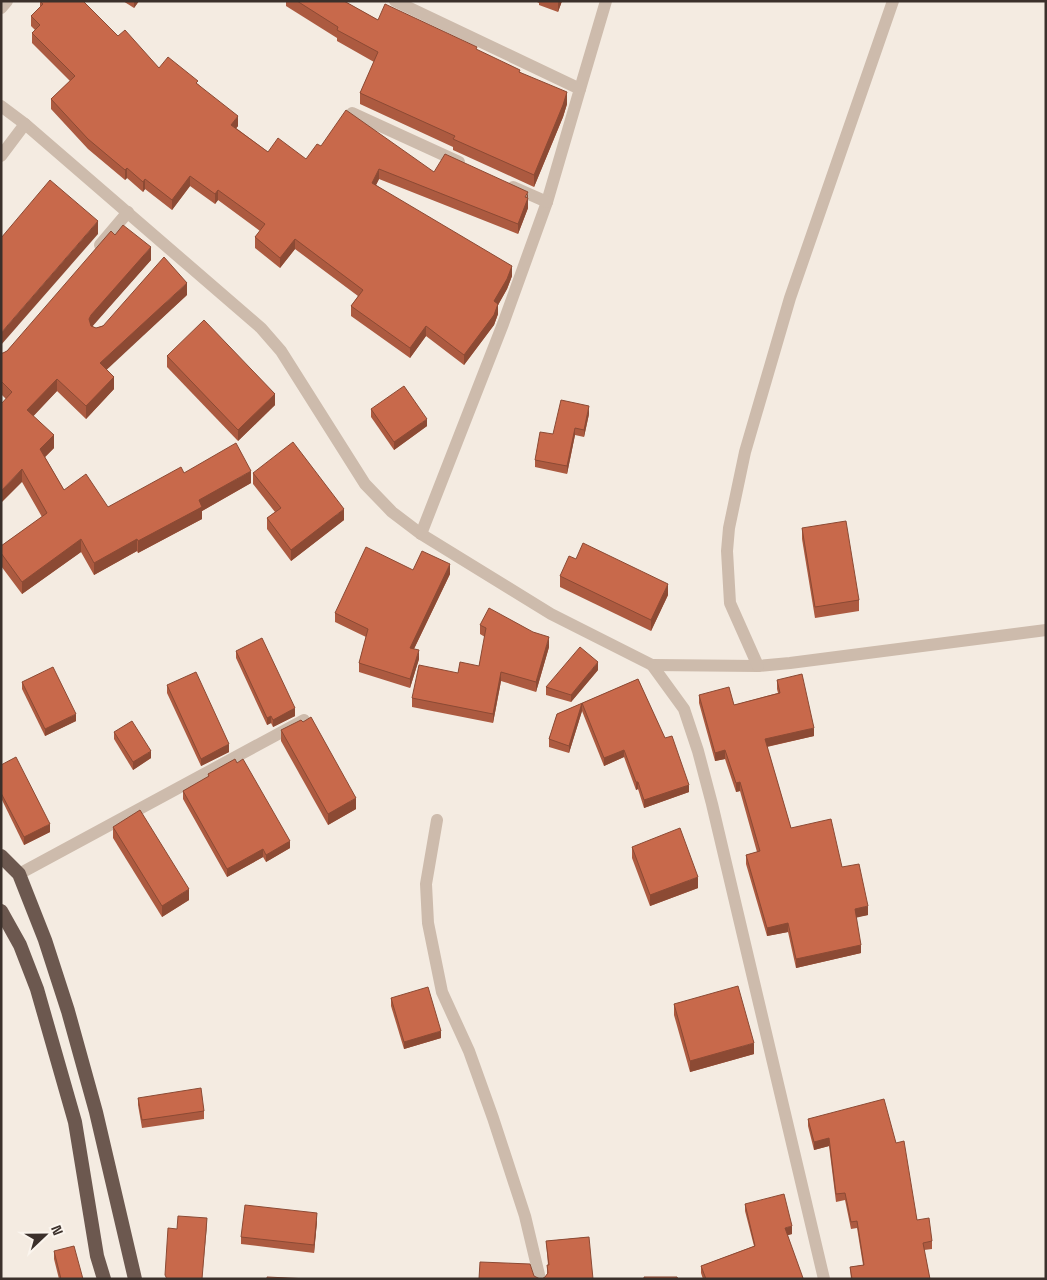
<svg xmlns="http://www.w3.org/2000/svg" width="1047" height="1280" viewBox="0 0 1047 1280" font-family="'Space Grotesk',sans-serif">
<rect width="100%" height="100%" fill="#f4ebe1"/>
<g fill="none" stroke-linecap="round" stroke-linejoin="round">
<g stroke="#cdbbac" stroke-width="12">
<path d="M395 1 580 89 547 202 503 324 421 534"/>
<path d="M1 8 7 1"/>
<path d="M580 89 606 1"/>
<path d="M1 106 25 124 261 328 281 351 365 484 392 512 421 534 551 614 652 665 684 709 698 751 712 804 824 1279"/>
<path d="M352 113 459 162"/>
<path d="M1 156 25 124"/>
<path d="M513 187 547 202"/>
<path d="M100 245 128 212"/>
<path d="M652 665 758 666 790 663 1046 630"/>
<path d="M758 666 730 603 727 551 729 528 745 452 790 298 893 1"/>
<path d="M437 820 426 884 428 923 442 992 469 1051 493 1118 525 1216 540 1279"/>
<path d="M19 874 304 720"/>
</g>
<g stroke="#6c584f" stroke-width="14">
<path d="M1 856 19 874 45 940 68 1011 96 1112 135 1279"/>
<path d="M1 911 20 945 37 989 75 1122 97 1256 104 1279"/>
</g>
</g>
<g fill="#ac5a40">
<path d="M40 1 118 36 159 68 198 84 238 126 236 128 268 152 306 159 321 146 434 172 528 198V208L518 234 379 179 376 185 512 276 507 289 498 305V314L494 325 464 365 426 336 410 358 351 316V306L358 296 295 249 280 268 255 248V237L260 231 218 200 215 204 190 186 172 210 145 189 143 192 127 178 125 180 88 149 51 109V99L70 81 32 43V33L35 30 31 26V16L40 7Z"/>
<path d="M123 1H139L134 8Z"/>
<path d="M285 1H344L378 20 477 50 520 72 567 104 563 117 534 187 453 150V147L360 104V93L374 62 337 41V38L286 6V2Z"/>
<path d="M535 1H562L558 12 539 5V3Z"/>
<path d="M115 235 151 260 92 326 96 328 187 295 106 369 114 389 86 419 57 391 33 416 54 448 45 457 64 490 108 507 184 473 251 483 202 511V519L138 553 137 551 94 575 81 552 22 594 1 566V546L42 517 22 482 6 399 1 394V353H3L7 351Z"/>
<path d="M167 356 275 405 238 441 167 367Z"/>
<path d="M371 409 427 426 394 450 371 417Z"/>
<path d="M589 414 584 437 575 435 567 474 535 467V460L553 434Z"/>
<path d="M253 473 344 520 291 561 267 529V518L275 512 253 484Z"/>
<path d="M802 528 859 600V611L815 618 802 539Z"/>
<path d="M413 570 450 574 414 649 419 659 410 688 359 672V663L366 637 335 622V613Z"/>
<path d="M560 576 668 595 651 631 560 587Z"/>
<path d="M480 625 549 647 536 692 501 681 493 723 412 707V698L458 673 479 666 485 637 480 634Z"/>
<path d="M236 651 295 716 273 727 271 723 267 725 236 658Z"/>
<path d="M598 670 571 702 546 695V687Z"/>
<path d="M638 679 689 792 644 808 638 789 636 790 624 757 604 766 582 711 569 753 549 747V739L557 714Z"/>
<path d="M777 680 814 736 767 747 791 828 842 867 868 915 856 917 861 953 796 968 788 932 767 936 746 864V855L757 852 740 791 736 792 725 759 715 761 699 703V695L734 705 778 693 777 689Z"/>
<path d="M22 682 76 721 45 736 22 689Z"/>
<path d="M167 685 229 752 201 766 167 693Z"/>
<path d="M281 730 356 809 328 825 281 741Z"/>
<path d="M114 732 151 758 133 770 114 739Z"/>
<path d="M237 763 290 848 266 862 263 857 227 877 183 799V791L208 777V774Z"/>
<path d="M1 765 50 832 24 845 2 800Z"/>
<path d="M113 827 189 900 162 917 113 838Z"/>
<path d="M632 847 698 888 650 906 632 858Z"/>
<path d="M391 998 441 1038 404 1049 391 1006Z"/>
<path d="M674 1004 754 1054 690 1072 674 1015Z"/>
<path d="M138 1098 204 1111V1119L142 1128 138 1105Z"/>
<path d="M808 1119 896 1143 917 1220 932 1241V1249L924 1250 930 1279H851L850 1267 863 1265 857 1228 851 1229 845 1200 836 1202 829 1146 814 1150 808 1126Z"/>
<path d="M745 1204 792 1234 787 1235 803 1279H703L701 1273V1266L754 1246 745 1211Z"/>
<path d="M317 1221 314 1253 241 1244V1237Z"/>
<path d="M589 1237 545 1277 547 1274V1265H548L546 1241Z"/>
<path d="M54 1251 83 1279H59L54 1259Z"/>
</g>
<g fill="#8c4a34">
<path d="M134 1H139L134 8Z"/>
<path d="M559 1H562L558 12V3Z"/>
<path d="M567 92V104L563 117 534 187V175Z"/>
<path d="M238 116V126L231 135V125Z"/>
<path d="M127 168V178L125 180V170Z"/>
<path d="M379 169V179L372 193V183Z"/>
<path d="M190 176V186L172 210V200Z"/>
<path d="M145 179V189L143 192V182Z"/>
<path d="M218 190V200L215 204V194Z"/>
<path d="M528 192V208L518 234V224Z"/>
<path d="M98 221V234L1 345V333Z"/>
<path d="M295 239V249L280 268V258Z"/>
<path d="M151 247V260L91 328 89 319 91 315Z"/>
<path d="M512 266V276L507 289 498 305V314L494 325 464 365V355L494 301Z"/>
<path d="M187 283V295L100 376V363Z"/>
<path d="M426 326V336L410 358V348Z"/>
<path d="M114 377V389L86 419V406Z"/>
<path d="M57 379V391L27 423V410Z"/>
<path d="M275 394V405L238 441V430Z"/>
<path d="M589 406V414L584 437V430Z"/>
<path d="M427 419V426L394 450V442Z"/>
<path d="M575 428V435L567 474V466Z"/>
<path d="M54 435V448L40 462V449Z"/>
<path d="M22 469V482L1 503V491Z"/>
<path d="M251 471V483L202 511V519L138 553V541L199 500Z"/>
<path d="M344 509V520L291 561V550Z"/>
<path d="M81 539V552L22 594V582Z"/>
<path d="M137 539V551L94 575V563Z"/>
<path d="M450 564V574L410 657V648Z"/>
<path d="M668 584V595L651 631V620Z"/>
<path d="M549 637V647L536 692V682Z"/>
<path d="M419 650V659L410 688V679Z"/>
<path d="M598 662V670L571 702V695Z"/>
<path d="M501 672V681L493 723V714Z"/>
<path d="M582 703V711L569 753V746Z"/>
<path d="M295 708V716L273 727V720Z"/>
<path d="M76 714V721L45 736V729Z"/>
<path d="M271 716V723L267 725V718Z"/>
<path d="M814 728V736L765 747V739Z"/>
<path d="M229 744V752L201 766V759Z"/>
<path d="M624 750V757L604 766V758Z"/>
<path d="M725 750V759L715 761V753Z"/>
<path d="M151 751V758L133 770V762Z"/>
<path d="M636 782H638V789L636 790Z"/>
<path d="M740 782V791L736 792V783Z"/>
<path d="M689 785V792L644 808V800Z"/>
<path d="M356 798V809L328 825V814Z"/>
<path d="M50 824V832L24 845V837Z"/>
<path d="M290 841V848L266 862V855Z"/>
<path d="M263 849V857L227 877V869Z"/>
<path d="M698 877V888L650 906V895Z"/>
<path d="M189 889V900L162 917V906Z"/>
<path d="M868 906V915L855 918V909Z"/>
<path d="M788 923V932L767 936V928Z"/>
<path d="M861 945V953L796 968V959Z"/>
<path d="M441 1031V1038L404 1049V1042Z"/>
<path d="M754 1043V1054L690 1072V1061Z"/>
<path d="M829 1138V1146L814 1150V1142Z"/>
<path d="M317 1213V1221L314 1253V1245Z"/>
<path d="M207 1218V1225L202 1279Z"/>
<path d="M792 1226V1234L785 1236V1228Z"/>
</g>
<g fill="#c8694b" stroke="#8c4a34">
<path d="M40 1H83L118 36 125 30 159 68 168 57 198 81 196 83 238 116 231 125 268 152 278 138 306 159 317 144 321 146 346 110 434 172 445 154 528 192 525 197 528 198 518 224 379 169 372 183 512 266 507 279 494 301 498 304 494 315 464 355 426 326 410 348 351 306 363 290 295 239 280 258 255 237 265 224 218 190 215 194 190 176 172 200 145 179 143 182 127 168 125 170 88 139 51 99 75 76 32 33 40 25 31 16 43 4Z"/>
<path d="M297 1H344L378 20 385 4 477 47 476 49 520 70 519 72 567 92 563 105 534 175 453 139 455 136 360 93 378 52 337 30 338 27Z"/>
<path d="M50 180 98 221 1 333V238Z"/>
<path d="M123 225 151 247 91 315 89 319 91 326 96 328 103 326 164 257 187 283 100 363 114 377 86 406 57 379 27 410 54 435 40 449 64 490 86 474 108 507 181 467 184 473 236 443 251 471 199 500 202 507 138 541 137 539 94 563 81 539 22 582 1 553V546L47 513 22 469 1 491V404L12 392 1 381V353H3L7 351 111 231 115 235Z"/>
<path d="M204 320 275 394 238 430 167 356Z"/>
<path d="M404 386 427 419 394 442 371 409Z"/>
<path d="M561 400 589 406 584 430 575 428 567 466 535 460 540 432 553 434Z"/>
<path d="M293 442 344 509 291 550 267 518 281 508 253 473Z"/>
<path d="M846 521 859 600 815 607 802 528Z"/>
<path d="M583 543 668 584 651 620 560 576 569 556 576 559Z"/>
<path d="M366 547 413 570 422 551 450 564 410 648 419 650 410 679 359 663 368 629 335 613Z"/>
<path d="M489 608 533 632 549 637 536 682 501 672 493 714 412 698 419 665 458 673 460 662 479 666 486 628 480 625Z"/>
<path d="M262 638 295 708 273 720 271 716 267 718 236 651Z"/>
<path d="M580 647 598 662 571 695 546 687Z"/>
<path d="M53 667 76 714 45 729 22 682Z"/>
<path d="M196 672 229 744 201 759 167 685Z"/>
<path d="M802 674 814 728 765 739 791 828 831 819 842 867 859 864 868 906 855 909 861 945 796 959 788 923 767 928 746 855 760 851 740 782 736 783 725 750 715 753 699 695 729 687 734 705 780 693 777 680Z"/>
<path d="M638 679 665 738 672 736 689 785 644 800 638 782H636L624 750 604 758 582 703 569 746 549 739 557 714Z"/>
<path d="M311 717 356 798 328 814 281 730 301 720 303 722Z"/>
<path d="M132 721 151 751 133 762 114 732Z"/>
<path d="M16 757 50 824 24 837 1 793V765Z"/>
<path d="M235 759 237 763 243 759 290 841 266 855 263 849 227 869 183 791 209 776 208 774Z"/>
<path d="M140 810 189 889 162 906 113 827Z"/>
<path d="M680 828 698 877 650 895 632 847Z"/>
<path d="M738 986 754 1043 690 1061 674 1004Z"/>
<path d="M428 987 441 1031 404 1042 391 998Z"/>
<path d="M201 1088 204 1111 142 1120 138 1098Z"/>
<path d="M884 1099 896 1143 904 1141 917 1220 929 1218 932 1241 923 1243 930 1279H852L850 1267 864 1265 857 1221 851 1222 845 1193 836 1194 829 1138 814 1142 808 1119Z"/>
<path d="M784 1194 792 1226 785 1228 803 1278 800 1279H706L701 1266 755 1246 745 1204Z"/>
<path d="M245 1205 317 1213 314 1245 241 1237Z"/>
<path d="M178 1216 207 1218 202 1279H167L165 1275 168 1228 177 1229Z"/>
<path d="M589 1237 593 1279H542L545 1277 548 1273 547 1265H549L546 1241Z"/>
<path d="M74 1246 83 1279H61L54 1251Z"/>
<path d="M480 1262 530 1264 534 1276 540 1279H479Z"/>
<path d="M267 1277 309 1279H267Z"/>
<path d="M644 1277H677L678 1279H644Z"/>
</g>
<rect width="1047" height="1280" fill="none" stroke="#3b302b" stroke-width="5"/>
<g transform="translate(45 1235) rotate(68)" stroke="#fbf5ee" stroke-width="4" paint-order="stroke">
<path d="M0-4L9 19L0 12L-9 19Z" fill="#3b302b"/>
<text y="-8" font-size="14" font-weight="bold" text-anchor="middle" fill="#3b302b">N</text>
</g>
</svg>
